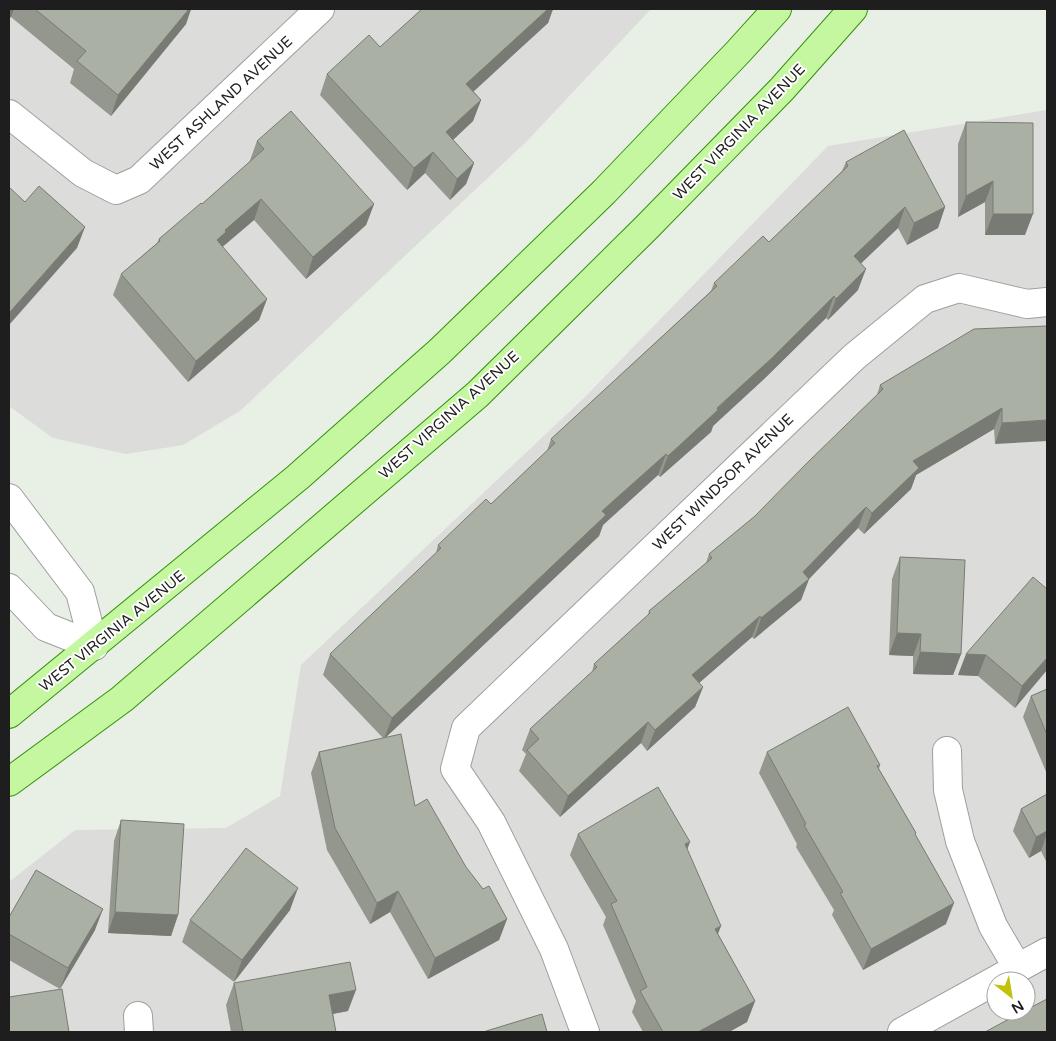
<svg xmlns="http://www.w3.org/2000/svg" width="1056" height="1041" viewBox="0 0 1056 1041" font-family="'Varela Round',sans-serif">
<rect width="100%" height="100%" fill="#e8efe5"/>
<g fill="#dcdcdb" fill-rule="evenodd">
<path d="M9 9H651L527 141 240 411 183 445 126 454 53 438 9 406Z"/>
<path d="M1047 110V1032H9V882L75 830 226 828 280 796 301 665 585 397 828 146ZM996 981H1026V1011H996Z"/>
</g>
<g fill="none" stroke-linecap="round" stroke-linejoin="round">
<g stroke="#9f9f9f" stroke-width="30">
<g id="minor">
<path d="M9 114 83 173 116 190 139 180 320 9"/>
<path d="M9 498 80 592 94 646"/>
<path d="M9 588 46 627 94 646"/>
<path d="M947 751 948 790 960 841 993 926 1017 967"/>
<path d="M138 1016 139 1032"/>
<path d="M585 1032 554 949 491 822 455 769 466 728 854 357 925 299 959 288 1027 304 1047 302"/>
<path d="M902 1032 1047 952"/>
</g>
</g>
<g stroke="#329207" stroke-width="30">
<g id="major">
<path d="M9 714 298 477 440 351 604 192 739 51 777 9"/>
<path d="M9 782 122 699 478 394 646 228 782 89 853 9"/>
</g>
</g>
<use href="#minor" stroke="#fff" stroke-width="28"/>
<use href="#major" stroke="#c5f7a1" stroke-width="28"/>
</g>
<g fill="#93978d">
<path d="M9 9H191L186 24 111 116 70 83 74 69 11 17Z"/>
<path d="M422 9H553L548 23 473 91 481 100 473 121 453 140 474 163 466 184 450 200 425 173 407 190 320 95 327 74 380 47Z"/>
<path d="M966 122 1025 235H985V202L958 217V144Z"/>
<path d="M257 141 374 204 366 225 306 279 254 220 222 247 267 299 259 320 188 382 113 295 121 274 157 243 159 239 202 204 249 163Z"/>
<path d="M846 162 945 207 938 228 907 245 898 228 861 263 858 290 828 320 826 318 764 379 713 426 711 432 660 477 658 475 603 525 599 536 385 738 415 806 507 919 499 940 428 979 390 912 370 924 327 850 311 773 319 752 383 738 323 675 330 654 436 553 438 545 491 504 547 451 551 439 711 291 714 283 769 242 842 171Z"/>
<path d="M1047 326 995 444 994 429 916 475 911 489 864 534 858 528 809 579 801 600 754 639 752 637 699 683 703 687 695 707 647 751 641 743 560 817 519 771 526 754 522 750 530 729 592 672 594 664 648 615 649 611 706 563 709 554 755 516 877 395 880 385Z"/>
<path d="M900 557 961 654 953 675 913 674V656L889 655 892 579Z"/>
<path d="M1047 589V670L1015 708 978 676 958 675Z"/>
<path d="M1047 689V774L1023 717 1031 696Z"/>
<path d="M767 752 880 765 879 769 916 833 915 835 946 924 863 970 832 915 834 910 796 847 797 844 759 773Z"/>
<path d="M1047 794V863L1041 851 1029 858 1013 831 1021 809Z"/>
<path d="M121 820 178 915 171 936 108 933 114 841Z"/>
<path d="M578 834 687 849 718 934 755 1001 747 1022 729 1032H643L632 1012 636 1001 603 925 606 917 570 855Z"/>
<path d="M290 910 234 982 182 942 190 920Z"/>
<path d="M9 917 95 930 60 989 9 960Z"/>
<path d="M234 983 348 1011 333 1014 336 1032H231L226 1005Z"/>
</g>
<g fill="#787b73">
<path d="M9 9H14L11 17 9 19Z"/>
<path d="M189 9H191L186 24 111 116 118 95Z"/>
<path d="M548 9H553L548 23 459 105 466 84Z"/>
<path d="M481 100 473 121 438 154 446 132Z"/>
<path d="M433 152 425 173 407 190 414 168Z"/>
<path d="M474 163 466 184 450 200 457 179Z"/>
<path d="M993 181 985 202 958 217 966 196Z"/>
<path d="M261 199 254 220 220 249 217 240 225 230Z"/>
<path d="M374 204 366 225 306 279 313 257Z"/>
<path d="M905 207 898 228 847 277 854 256Z"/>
<path d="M945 207 938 228 907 245 914 223Z"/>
<path d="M993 214H1033L1025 235H985Z"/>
<path d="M85 227 77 248 9 325V313Z"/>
<path d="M866 269 858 290 828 320 836 299Z"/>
<path d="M834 296 826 318 764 379 713 426 711 432 660 477 668 456Z"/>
<path d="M267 299 259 320 188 382 196 361Z"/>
<path d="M1002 408 994 429 916 475 911 489 864 534 872 513 913 461Z"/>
<path d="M1047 420V441L995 444 1002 423Z"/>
<path d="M666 454 658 475 603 525 599 536 384 739 392 718 602 511Z"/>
<path d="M866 507 858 528 809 579 801 600 754 639 761 618 803 572Z"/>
<path d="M760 616 752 637 684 696 692 675Z"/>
<path d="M897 633 921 634 913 656 889 655Z"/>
<path d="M920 652 961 654 953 675 913 674Z"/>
<path d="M966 654 986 655 978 676 958 675Z"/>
<path d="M1047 658V670L1015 708 1022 686Z"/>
<path d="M703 687 695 707 647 751 655 730Z"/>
<path d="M648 722 641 743 560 817 568 796Z"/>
<path d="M1047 831V833L1041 851 1029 858 1036 837Z"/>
<path d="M690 842 682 863 685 844Z"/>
<path d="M298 888 290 910 234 982 242 960Z"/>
<path d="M398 891 390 912 370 924 377 903Z"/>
<path d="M954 903 946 924 863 970 871 949Z"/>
<path d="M103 909 95 930 60 989 68 968Z"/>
<path d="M115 912 178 915 171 936 108 933Z"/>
<path d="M507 919 499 940 428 979 435 958Z"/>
<path d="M721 926 713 947 715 929Z"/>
<path d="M356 990 348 1011 321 1016 329 995Z"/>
<path d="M755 1001 747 1022 729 1032H698Z"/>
</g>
<g fill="#abb0a4" stroke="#787b73">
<path d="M35 9H189L118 95 77 61 86 51Z"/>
<path d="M422 9H548L466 84 481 100 446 132 474 163 457 179 433 152 414 168 327 74 369 35 380 47Z"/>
<path d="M291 111 374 204 313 257 261 199 225 230 226 232 217 240 267 299 196 361 121 274 160 241 159 239 201 203 202 204 264 149 257 141Z"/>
<path d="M966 122 1033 123V214H993V181L966 196Z"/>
<path d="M904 130 945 207 914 223 905 207 854 256 866 269 836 299 834 296 772 358 717 408 718 410 668 456 666 454 602 511 606 515 392 718 330 654 441 548 438 545 486 499 491 504 555 443 551 439 717 286 714 283 763 236 769 242 848 166 846 162Z"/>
<path d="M39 186 85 227 9 313V187L25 202Z"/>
<path d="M1047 326V420L1002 423V408L913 461 919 468 872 513 866 507 803 572 809 579 761 618 760 616 692 675 703 687 655 730 648 722 568 796 527 750 539 739 530 729 597 667 594 664 650 613 649 611 712 558 709 554 755 516 807 463 883 389 880 385 974 329Z"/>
<path d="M900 557 965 560 961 654 920 652 921 634 897 633Z"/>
<path d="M1033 577 1047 589V658L1022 686 986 655 966 654Z"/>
<path d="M1047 689V735L1031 696Z"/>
<path d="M848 707 880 765 877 766 916 833 915 834 954 903 871 949 840 893 843 892 804 825 806 824 767 752Z"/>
<path d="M401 734 415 806 427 799 466 867 483 889 489 886 507 919 435 958 398 891 377 903 335 828 319 752Z"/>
<path d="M658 787 690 842 685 844 721 926 715 929 755 1001 698 1032H663L640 991 647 987 611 904 617 901 578 834Z"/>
<path d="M1047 794V831L1036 837 1021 809Z"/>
<path d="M121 820 184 824 178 915 115 912Z"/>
<path d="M246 848 298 888 242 960 190 920Z"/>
<path d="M36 870 103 909 68 968 9 934V917Z"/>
<path d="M350 962 356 990 329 995 336 1032H243L234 983Z"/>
<path d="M62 989 69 1032H9V997Z"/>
<path d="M1047 999V1032H985L1024 1011H1026V1010Z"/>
<path d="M542 1014 547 1032H483Z"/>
</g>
<g text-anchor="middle" stroke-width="4" stroke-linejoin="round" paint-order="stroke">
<g font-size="15" fill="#1e1e1e" stroke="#fff">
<text transform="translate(221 103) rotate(-43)" y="5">WEST ASHLAND AVENUE</text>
<text transform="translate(739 132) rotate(-46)" y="5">WEST VIRGINIA AVENUE</text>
<text transform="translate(449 415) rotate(-42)" y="5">WEST VIRGINIA AVENUE</text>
<text transform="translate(723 482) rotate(-44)" y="5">WEST WINDSOR AVENUE</text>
<text transform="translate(112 631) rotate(-39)" y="5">WEST VIRGINIA AVENUE</text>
</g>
</g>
<rect width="1056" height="1041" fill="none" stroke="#1e1e1e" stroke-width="20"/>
<g transform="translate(1011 996) rotate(149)"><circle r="24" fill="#ffffff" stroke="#a5a5a5"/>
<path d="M0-4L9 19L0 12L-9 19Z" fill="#c0c309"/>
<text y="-8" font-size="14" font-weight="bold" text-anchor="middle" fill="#1e1e1e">N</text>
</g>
</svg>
